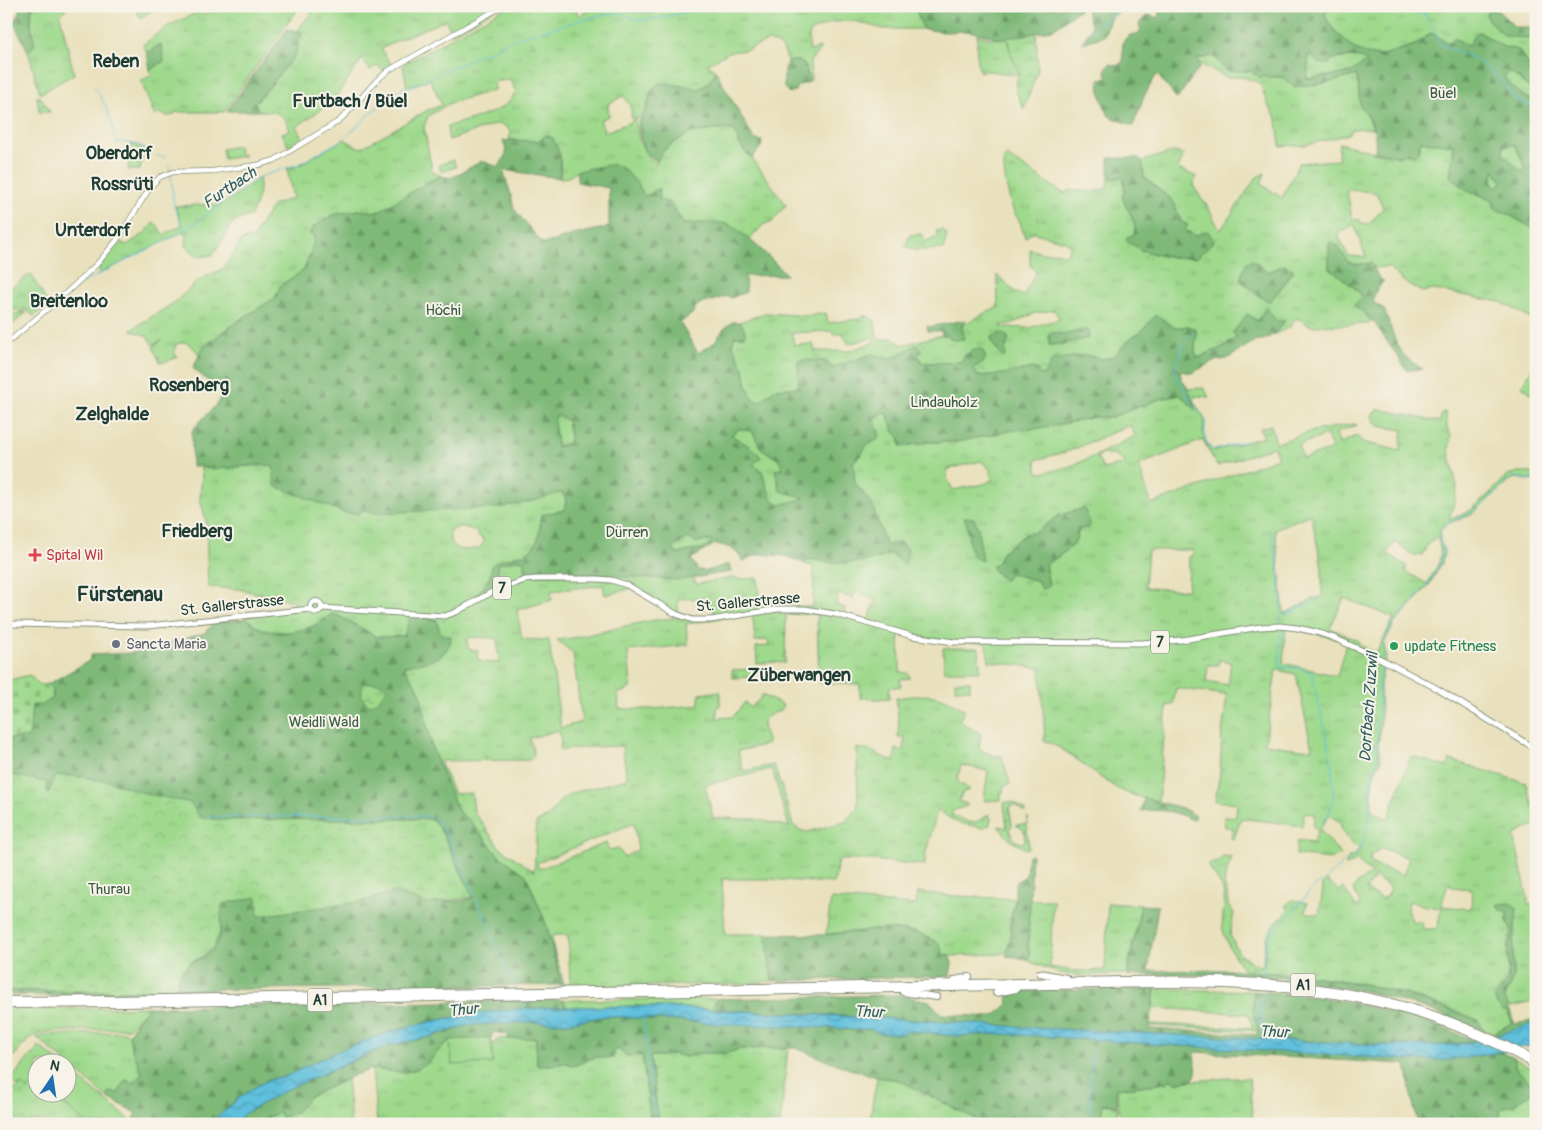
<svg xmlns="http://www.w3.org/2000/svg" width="1542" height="1130" viewBox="0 0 1542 1130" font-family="Pangolin,sans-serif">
<defs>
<pattern id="grass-tufts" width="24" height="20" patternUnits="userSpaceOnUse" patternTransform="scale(1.25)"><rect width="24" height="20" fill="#9ed98c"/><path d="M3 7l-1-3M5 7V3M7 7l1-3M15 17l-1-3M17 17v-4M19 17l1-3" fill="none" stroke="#88bb79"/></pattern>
<pattern id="forest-firs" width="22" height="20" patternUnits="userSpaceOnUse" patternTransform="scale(1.25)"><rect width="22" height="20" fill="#7eb978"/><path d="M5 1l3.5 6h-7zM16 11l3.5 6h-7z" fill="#679863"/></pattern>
<pattern id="wetland-marsh" width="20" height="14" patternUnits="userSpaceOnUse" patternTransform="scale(1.25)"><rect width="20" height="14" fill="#9ed98c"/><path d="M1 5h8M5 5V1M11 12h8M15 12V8" fill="none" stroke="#88bb79"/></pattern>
<pattern id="cemetery-stones" width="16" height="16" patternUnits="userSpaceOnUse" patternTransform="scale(1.25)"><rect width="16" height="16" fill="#9ed98c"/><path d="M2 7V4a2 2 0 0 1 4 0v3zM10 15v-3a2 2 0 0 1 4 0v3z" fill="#88bb79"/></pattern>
<pattern id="park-crowns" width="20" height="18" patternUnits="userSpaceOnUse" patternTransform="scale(1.25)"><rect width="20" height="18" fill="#9ed98c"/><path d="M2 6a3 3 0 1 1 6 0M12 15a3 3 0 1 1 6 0" fill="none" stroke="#88bb79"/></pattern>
<pattern id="water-waves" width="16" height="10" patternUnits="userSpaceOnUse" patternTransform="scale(1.25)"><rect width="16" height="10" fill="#5fc0dd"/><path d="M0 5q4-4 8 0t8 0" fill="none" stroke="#4e9db4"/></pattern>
</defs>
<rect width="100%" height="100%" fill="#f7f3e8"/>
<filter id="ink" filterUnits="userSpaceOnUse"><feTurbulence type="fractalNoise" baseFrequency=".02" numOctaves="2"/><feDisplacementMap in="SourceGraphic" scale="10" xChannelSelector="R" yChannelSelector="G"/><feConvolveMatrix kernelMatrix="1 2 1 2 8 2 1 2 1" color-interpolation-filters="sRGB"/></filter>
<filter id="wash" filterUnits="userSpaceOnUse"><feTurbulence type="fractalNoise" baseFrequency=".0096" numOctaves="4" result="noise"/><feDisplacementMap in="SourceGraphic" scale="20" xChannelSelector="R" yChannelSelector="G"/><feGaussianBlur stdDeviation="1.12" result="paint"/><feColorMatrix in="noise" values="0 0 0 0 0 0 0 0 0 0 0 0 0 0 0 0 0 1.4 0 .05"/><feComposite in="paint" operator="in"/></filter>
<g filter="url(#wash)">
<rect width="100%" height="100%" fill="#e9e1bd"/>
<g fill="url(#grass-tufts)" stroke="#5e8b60" fill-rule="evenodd">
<path d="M32 6H69L60 15 74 74 40 94 28 51 34 45 31 25Z"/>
<path d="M133 6H158L141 18Z"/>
<path d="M224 6H300L224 112H176L174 115 168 116 159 113 155 117 141 81 152 75 150 70 164 61 161 44 147 53 143 45 168 26 203 10 205 15Z"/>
<path d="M317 6H500L452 34 446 20 400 39 381 49 392 66 383 71 378 65 370 70 362 59 333 101 296 127 304 140 290 150 282 133 290 130C283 112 276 111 258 111L255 103 271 86 301 32 297 31Z"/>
<path d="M508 6H555L556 8 577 6 576 10 579 16 595 6H913L916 10 924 29H883L854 21 833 22 811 31 808 39 810 51 821 48 810 62 811 80 809 82C804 65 807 60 787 61L785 53 779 44 768 41 746 50 729 52 707 64 715 69 716 72 707 84 699 89 685 86 659 83C643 95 653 113 634 119 637 125 637 129 638 135 640 146 647 156 655 164L662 152 670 145 693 132 732 129 744 151 752 158 786 205 771 223 764 224 749 240 728 224H683L671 204 658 199 656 189 651 194 645 196 639 186 577 171 569 177 560 178V155L539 141 510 140V132L506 126 496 124 449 140 447 127C469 118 505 115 516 92L510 79 494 82V90L450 103 428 116 424 127 432 171 441 176 378 212 358 210 312 228 310 234 314 237 313 248 304 270 281 285 275 298 238 321 203 347 199 355 195 349 186 342 176 344 174 352 177 357 165 362H160L153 347 162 340 153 345 147 336 131 330 175 302 198 281 224 268 242 240 254 238 258 228 273 205 293 198 287 169 299 165 344 139 360 148 363 147 428 110 442 105 430 79 407 87 403 66 404 64ZM623 96C629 102 633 110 631 118L633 119 631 122 605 132 600 120 609 116 608 104Z"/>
<path d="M1332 6H1491L1495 8 1490 9 1497 28 1504 36 1528 38 1536 45V58L1532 67 1526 62 1519 50 1504 47 1479 32 1469 47 1448 43 1431 33 1415 45 1380 56 1367 54 1353 48 1333 29 1327 20 1325 14Z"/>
<path d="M977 35 990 39 1007 38 1011 54 1020 74C1006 77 994 68 980 72L977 62Z"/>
<path d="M1309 53 1332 59 1359 57 1368 61 1350 73 1306 79Z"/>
<path d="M1213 56 1227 71H1250L1260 77H1282L1327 83 1358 75 1360 106 1366 111 1373 128 1352 129 1348 134 1306 145 1280 146 1277 119 1268 105 1260 83 1240 76 1228 78 1200 64 1197 59Z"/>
<path d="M1510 72 1536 93V101C1521 98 1513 89 1504 77Z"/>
<path d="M1420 141 1455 145 1467 190 1493 200 1495 209 1506 213 1536 230V321L1501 302 1434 290 1422 292 1403 281 1388 267 1374 268 1371 263C1349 266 1350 266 1339 247L1329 244V267L1358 291 1362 297 1354 305 1373 321 1368 324 1312 326 1307 324 1297 318 1293 321 1290 327 1273 335 1285 321 1277 322 1268 312 1267 307 1257 321 1247 314 1237 338 1223 347 1198 358 1195 353 1196 329 1188 326 1175 328 1156 315 1139 334 1133 336 1117 353 1111 357 1103 359 1085 355 1044 375H1040L1032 368 1006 374 977 376 973 367 983 363 966 354 961 362 922 363 918 356 916 346 890 359 872 354 832 368 798 361 800 387 775 389 761 401H754L747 386 744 370 733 345 734 336H744V328L740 322 765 313 809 316 826 313 828 323 858 319 866 315 875 321 877 337 879 340 892 338 902 345 942 335 948 336 950 339 956 340 963 332 962 325 998 307 997 275 1015 292 1024 296 1036 272 1030 265V249L1041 253 1057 252 1067 255 1070 245 1065 241 1035 233V230L1025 238C1023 233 1022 227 1020 222 1019 219 1016 216 1014 212 1009 201 1001 167 1005 157L1007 156 1060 191 1064 192 1063 194 1070 190 1093 192 1107 188 1109 179 1123 177 1126 207 1130 211 1134 221 1135 230 1134 235 1141 250 1162 256H1170L1174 258 1187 257 1197 258 1216 238 1213 241 1212 238 1207 231 1195 236 1185 230 1173 201 1144 177 1142 161 1173 152 1184 154 1178 169 1197 177 1194 182V187L1209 209 1220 231 1256 178 1265 173 1261 184 1282 198 1299 163 1338 160 1339 143 1383 154 1388 153 1398 157 1404 153 1414 155ZM1350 189 1377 193 1383 208 1369 224 1361 223 1360 220 1352 219 1347 191ZM1354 224 1366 257 1348 256 1338 234ZM1255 261 1258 266 1268 272 1284 265 1289 275C1285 285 1277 292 1270 301L1265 299 1240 280 1245 268ZM1054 310 1060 319 1029 328 1001 327V325L1011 324 1035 313ZM832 331 834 335 842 333 849 344 873 337 875 342 849 351H815L813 344 794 345 792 333ZM1049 333 1089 337 1063 344 1049 345Z"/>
<path d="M1516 145 1525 167 1523 174 1503 154V146Z"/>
<path d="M1494 169 1502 181 1498 188 1492 183Z"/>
<path d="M259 178C260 192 257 203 251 215L233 222 227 231 223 239 212 255 198 257 186 246 187 238 183 232 101 273 97 268 120 242 127 245 145 233 154 222 158 226 163 235 182 225 175 206 223 204Z"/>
<path d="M942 230 947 234 944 249 915 250 905 246 910 235 921 234 925 242 938 235 936 231Z"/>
<path d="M31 274 48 304 34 316 24 308 23 313 17 309 13 310 11 315H6V291Z"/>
<path d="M1536 362V397L1522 386Z"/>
<path d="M1204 388 1209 397 1196 396 1193 400 1205 420C1203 433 1202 442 1214 451L1264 437 1259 428 1271 425 1276 443 1313 431 1354 424 1357 425 1336 433 1339 443 1357 436 1362 442 1400 451 1403 430 1378 426 1371 415 1379 409 1440 422 1442 412 1446 413 1447 427 1451 436 1449 451 1457 487 1455 499 1449 520 1471 510 1485 498 1506 477 1515 473H1536V481L1515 478 1509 481 1471 515 1449 523 1443 526 1440 531V540L1444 552 1442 563 1429 585 1394 624 1384 643 1386 656 1380 684 1381 714 1378 746 1381 761C1370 776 1371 794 1372 812L1388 819 1411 756 1447 767 1450 760 1526 783 1533 806H1536V824L1514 835 1529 904 1536 906V1001L1512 1007 1507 1006 1505 998 1513 978V944L1517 908 1511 903H1508L1500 909 1507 913V921L1512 932C1510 937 1508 943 1508 948 1507 962 1513 978 1500 988L1512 1022 1507 1026 1493 1033 1484 1031C1479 1017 1459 1013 1446 1008 1386 985 1321 974 1258 972L1253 968 1250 972 1245 971C1236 960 1227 945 1223 930 1220 917 1228 901 1222 888 1219 880 1212 873 1208 865L1210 863H1217L1223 856 1232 857 1226 873 1224 884 1227 893 1228 905 1234 913 1230 935 1240 955 1259 966 1263 965C1265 932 1267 932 1289 909L1285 906 1293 900 1307 903 1305 912 1319 915 1323 889 1322 885 1327 881 1339 891 1343 888 1356 906H1358L1360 903 1353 889 1355 888 1357 883 1372 874 1357 861 1346 865V863L1349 857 1353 856 1360 849C1352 844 1341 832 1340 822L1329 815 1320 830 1341 855 1330 859 1296 855 1297 841 1313 843 1318 830 1313 827 1315 814 1304 813 1302 826 1241 818 1234 839 1231 838 1233 828 1225 827 1224 816 1236 817 1237 803 1215 801 1220 773 1222 733 1227 695 1176 688 1173 705H1167L1158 802C1144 798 1128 795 1115 787 1090 772 1070 750 1043 740L1045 738 1040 668 989 661 986 643 954 642 899 633 900 672 908 673 910 678 900 679 901 686 889 688 890 698 876 699 860 698V684L819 683 817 614H786L785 663 773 662 757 664 756 647 769 646 767 640 755 641 753 618 751 613 686 624 688 645 628 651 631 687 626 691 618 693 619 709H652L698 705 700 694 720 691V706L717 707V718L733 717 745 702 750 708 760 699 762 695 783 705 781 710C757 720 762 722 768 744L738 751 743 771 774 765 780 784 781 785 793 825 799 830 807 832 845 822 857 808 858 801 857 748 869 750 894 762 896 749 903 750 905 737H898L899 724 896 698C930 694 935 692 965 710L959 721 981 734 979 749 993 756H1002L1010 784 1004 786 1003 792H1001V800L986 801 984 800 988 771 961 765 957 781 970 790 963 792 959 801 967 804V806L952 811V815C972 823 971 827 989 814L991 819 989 826 985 825 984 828C975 826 958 824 951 819 945 815 944 813 937 811L925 856V865L871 860H838L834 883 766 879H722L725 934H766L772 981 746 984 566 987 562 985 545 921 529 882 498 855 470 821 461 814 457 809 432 748 420 692 404 667C427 657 437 667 451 641L411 616 404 636 376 637 339 616 331 614C327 617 323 621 318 624 297 634 263 638 247 618L252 613 293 608V601L239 589 208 587 206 520 200 499 202 475 200 467 209 469 269 465 273 466 363 510 561 491C567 497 566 502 564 510L541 515C539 541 539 551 512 557 507 559 501 559 497 562 492 567 493 570 491 576 489 585 480 590 475 597L489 589 499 576 497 568 498 564 520 559 524 562 527 575C564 570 607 576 644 577 663 578 675 580 694 577L696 584 732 578 742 579 758 578 759 603 774 602V606L813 607 814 567 803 563 810 559C836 565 866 564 891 554L905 565 886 546 872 504 855 483 853 462 861 455 865 446 880 438 874 417 887 413 894 432 899 437 901 447 926 442H957L1014 430 1043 428 1095 417 1109 418 1160 399 1181 395 1195 409 1188 389ZM1130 425 1135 436C1105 451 1072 470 1038 473L1036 460 1072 450ZM1327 435 1332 449 1303 459 1298 445ZM1203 440 1217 466 1274 447 1278 458 1151 504 1139 465ZM1102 454H1116L1117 458H1121L1123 459 1125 464 1103 469 1097 457ZM981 461 990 469 992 480 984 484 953 490 947 478 948 469ZM1311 514 1322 567V597L1313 599 1284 614 1275 529ZM1060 515 1081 529C1077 533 1077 538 1074 543 1068 552 1054 559 1045 565L1049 585 1039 581 1010 573 1004 581 991 567 998 562 1026 534 1036 533ZM966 520 979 542 981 561 972 554ZM461 526 477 532 478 536 483 538 484 542 480 548C462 551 451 553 449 531ZM1437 536C1445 560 1438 564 1427 584L1405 571 1407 566 1387 553 1395 542 1416 557 1420 554 1422 555 1427 546ZM1148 550H1193V555L1189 557 1188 590 1145 588ZM603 585 605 595 633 588 679 616 676 618C635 620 597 636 557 640L573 653 582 722 561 728 549 640 522 639 517 610 552 600 551 591ZM855 592 875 599 869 621 844 614 845 608 836 605 838 594 853 598ZM708 598C709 606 714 609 715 616L713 618H693L678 613V599ZM1344 598 1394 618 1376 654 1358 644 1359 641 1330 628ZM1286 627 1334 638 1346 643 1337 676 1283 663ZM475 637 497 638 499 663 482 662 477 658 478 650H471L468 648 467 638ZM1219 660 1231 662 1228 685 1206 681 1208 665H1218ZM1276 670 1296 674 1312 749H1300L1265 744ZM559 730 561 740 560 750 592 747 622 746 627 779 571 793 562 799 550 815 536 823V841L534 871 500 848 474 812 472 793 454 794 440 761 530 760 534 755 530 738ZM772 769 789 827 756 819 713 818 705 785ZM634 823 638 850 624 857 618 848 609 850 606 843 539 869 537 863ZM1381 848 1409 858 1403 875 1379 867 1371 863 1370 856ZM1375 876 1391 889 1386 898 1384 897 1383 900 1366 890ZM1448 884H1451V887L1472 889 1471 909 1441 906ZM1409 901 1426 906 1441 908 1438 926 1435 929H1423L1421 922H1413L1407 910ZM554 935H568L570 984H564L552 943V938Z"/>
<path d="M557 414 567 420 570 437 568 443 557 447 554 421Z"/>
<path d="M739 429 752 431 761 448 779 460 783 469 776 470 806 498 780 506 771 499 762 471 752 464 743 444 731 435Z"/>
<path d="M687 538 712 541 705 548 676 554 673 548Z"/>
<path d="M1006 802 1015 803 1025 810V813L1016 805 1009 806 1012 825 1009 830 1014 840 1022 843 1025 841 1024 830 1016 825 1027 824 1028 817 1027 832 1029 848 1026 849 1011 841 998 826 1007 828 1004 803Z"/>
<path d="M918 892 940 895 1015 899 1011 918V938L1007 951 1002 954 947 956 943 954 939 943 916 932 885 929 826 934 831 899 916 905Z"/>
<path d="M1029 900H1053L1050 967 1074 971 1105 970 1108 903 1141 905 1127 971 1125 974 1075 975 1060 973 1026 960 1030 955 1028 945Z"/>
<path d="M1155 989 1254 991C1253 1005 1253 1017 1259 1031L1150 1026V1024L1253 1028 1249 1014 1153 1008Z"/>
<path d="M717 999 712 1009 638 1006 567 1008 563 1000Z"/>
<path d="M149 1007 129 1028 45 1032 30 1038 6 1065V1010Z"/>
<path d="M125 1032 129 1034 131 1047 142 1073 134 1083 126 1080 118 1093H109L108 1098 37 1038 45 1035Z"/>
<path d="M491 1038 493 1044 496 1043V1039L536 1038 537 1065 540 1066 567 1063 573 1066 595 1057 613 1058 615 1050 618 1049 627 1056 642 1055 651 1124H377L372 1069 384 1070 428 1063 443 1046 450 1040 452 1064 492 1063Z"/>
<path d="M788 1048 780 1124H659L650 1056H660L673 1054 686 1057 700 1053H727L740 1049Z"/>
<path d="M1514 1058 1536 1071V1083H1529L1523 1075 1516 1069Z"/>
<path d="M877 1077 899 1080 985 1124H869Z"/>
<path d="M347 1078 351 1124H254L280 1112 281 1118 296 1112 309 1097Z"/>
<path d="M1228 1078H1249L1253 1124H1126L1118 1109 1117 1089 1166 1083 1170 1080 1177 1082Z"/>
<path d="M36 1080 37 1081 38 1092 51 1093 88 1124H45L44 1120 15 1124 6 1109V1082L16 1090 21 1084 28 1090Z"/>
<path d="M1536 1093V1122L1487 1124 1501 1116 1499 1109 1530 1094Z"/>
<path d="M1102 1104 1112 1105 1116 1107 1119 1119H1102Z"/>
</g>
<g fill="url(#forest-firs)" stroke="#4e7b56" fill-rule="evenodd">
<path d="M19 6H33C30 14 30 25 33 33 34 39 35 40 34 46L28 51 13 21 20 13Z"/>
<path d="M913 6H1084L1052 30 1001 39 969 31 944 32 923 29 916 10Z"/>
<path d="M1085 6 1124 7 1110 19 1104 36 1082 43 1092 27Z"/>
<path d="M1147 6H1332L1325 14 1327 20 1333 29 1353 48 1367 54 1380 56 1415 45 1431 33 1448 43 1454 38 1469 46 1473 36 1479 32 1504 47 1519 50 1526 62 1532 66 1536 58V93L1510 72 1504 77C1513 89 1521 98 1536 101V230L1506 213 1495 209 1493 200 1467 190 1450 177 1454 145 1421 141 1418 152 1414 155 1404 153 1402 156C1397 157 1380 153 1375 151 1377 134 1372 117 1360 106L1357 75 1327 83 1294 87 1282 77H1260L1250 71H1227L1212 56 1197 59 1200 64 1199 68 1177 99 1157 74 1145 94 1133 126 1109 116C1103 104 1099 93 1099 79L1108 77 1105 70 1110 64 1118 66 1123 61C1122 48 1120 34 1138 34L1141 29 1139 25 1141 21 1147 15 1158 18 1159 11ZM1309 54 1318 63 1328 65 1332 59C1344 57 1356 55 1367 61L1350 73 1307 79ZM1515 145 1525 167 1523 173 1503 154V146ZM1494 170 1502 181 1498 188 1492 183Z"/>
<path d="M1495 8 1515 27H1536V45L1528 38 1504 36 1488 20 1486 14 1490 9Z"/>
<path d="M287 29 301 32 302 34 294 57 255 103 258 111H227Z"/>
<path d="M161 44 164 61 150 70 147 53Z"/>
<path d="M787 61H799L804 64 809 82 797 86 795 91 789 93 784 88V76Z"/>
<path d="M716 72 754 139 762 141 761 147 752 158 744 151 732 129 693 132 670 145 662 152 657 162 644 151 640 136 638 121 647 110 650 93 659 83 685 86 699 89 707 84Z"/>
<path d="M546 135 553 138 560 155V178L503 170 511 195 514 209 543 244 577 234 609 227V188L577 182V171C585 170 607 164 614 165 628 168 638 185 645 196L651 194 656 189H659V199L671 203 683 224C696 224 715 221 727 224 737 226 779 265 786 275L745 276 746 292 731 298 728 296 697 305 692 314 680 323 698 353 713 344 724 329 732 322H740L745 330V336H734L733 345 744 370 747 386 754 401H761L775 389 799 387 798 361 801 360 826 361 832 368 872 354 890 359 916 345 922 350 918 356 922 363 960 362C967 353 970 350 982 349L986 358 983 363 974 367 977 376 1006 374 1032 368 1037 370 1040 375H1044L1052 360 1085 355 1103 359 1111 357 1117 353 1133 336 1139 334 1156 315 1175 328 1188 326 1196 330 1195 353 1198 358 1223 347 1237 338 1233 333 1247 314 1257 321 1267 306 1269 312 1277 321H1285C1277 330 1269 342 1256 340L1227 359 1214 361 1192 373 1180 371 1181 377 1188 389 1196 410 1180 395 1160 399 1109 418 1095 417 1043 428 1014 430 957 442H926L901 447 899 437 894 432 887 413 874 417 880 438 866 446 861 455 853 462 855 483 872 504 886 546 900 542 908 550 905 565 891 554C865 564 837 565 810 559L803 563 787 556 759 554 743 561C737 549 728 546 715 544L691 559 698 570 707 571 729 564 731 572 680 580 623 577 595 574 527 575 524 562 520 559 498 564 497 568 499 576H504L509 581 489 589 472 598C484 587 491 582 492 565 498 560 503 559 510 558 539 551 539 542 541 515L565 510 566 501 563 492 529 502 498 508 376 513 363 510 358 514 345 513 275 486 273 466C250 461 225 473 202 467L200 465 192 467V431L194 428 218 403 225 386 209 382 193 368 203 347 238 321 275 298 281 285 304 270 315 239 314 236 310 234 312 228 332 215 358 210 378 212 431 180 441 176 451 178 482 161 498 167C506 156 509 154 503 141L510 140 539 141ZM557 415 567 420 570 437 568 443 557 447 554 421ZM739 429 752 431 761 448 779 460 783 469 775 470 780 491 805 498 780 505 771 498 762 471 753 464 761 458C757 449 740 441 731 435ZM687 538 695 542 712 541 705 548 676 554 673 548Z"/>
<path d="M1109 158H1139L1142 161 1144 177 1173 201 1181 222 1187 224V227L1185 230 1195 236 1207 231 1212 238V243L1197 258 1187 257 1174 258 1166 255 1162 256 1141 250 1127 241 1126 238 1134 234C1138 220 1125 209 1122 196L1125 191 1123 177 1109 179Z"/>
<path d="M1331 241C1352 256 1338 268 1371 263L1379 278 1384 281C1378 286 1373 294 1373 302L1384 309 1395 340 1404 356 1422 369 1407 370 1373 321 1354 305 1362 297 1358 291 1329 267V244Z"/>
<path d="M1251 260 1268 272 1284 265 1293 269V273L1289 275C1285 285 1277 292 1270 301H1268L1265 299 1262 298 1240 280 1246 263Z"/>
<path d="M965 320 962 325 964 339 956 340 950 339 948 336 942 335 941 331H928L927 326 929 327Z"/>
<path d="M1083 330H1088L1089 338 1063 344 1049 345V333L1067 334Z"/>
<path d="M1002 333 1009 338 1005 350 1006 355 1003 358 992 343 991 337Z"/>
<path d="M1084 508 1090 522 1089 528 1081 529C1077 533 1077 538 1074 543 1067 552 1054 558 1045 565L1049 585 1046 588 1042 589 1038 584V581L1010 573 1004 581 991 567 998 562 1002 552 1026 534 1036 532 1060 515Z"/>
<path d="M964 517 974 518 978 528 982 561C978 559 973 558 972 554 967 545 970 529 964 517Z"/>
<path d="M331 614 339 616 377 637 404 636 411 616 436 619 441 634 451 636C451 641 450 643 448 647 436 667 420 659 404 667L420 692 432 748 457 809 461 814 470 821 498 855 526 875 545 921 562 985 177 990C178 985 179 976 182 971 189 960 206 959 213 949 223 936 221 919 221 904L257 897 259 916 359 902 395 892 423 902 461 901 473 898 443 833 435 822 429 819 225 820 195 818 146 794 108 781 71 776H56L51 782 50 792 47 795 46 782 6 774V739L29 737 32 705 53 698V691L48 684 89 661 91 655 134 653 205 633 214 623 247 618C263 638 297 634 318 624 323 621 327 617 331 614Z"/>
<path d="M1144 798 1182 808 1196 816 1193 820C1175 811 1160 809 1141 811Z"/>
<path d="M1028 855H1032L1028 945 1030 955 1026 960 1017 957 1006 956 1011 938V918L1015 904V884L1016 882 1026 876Z"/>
<path d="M1512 903 1517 908 1513 944V978L1505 998 1515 1024 1536 1020V1023C1523 1027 1506 1038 1493 1033L1507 1026 1512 1022 1507 1011H1503L1497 1005 1494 998C1498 992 1506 985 1508 979 1510 969 1508 960 1508 951 1507 945 1510 938 1512 932L1507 921V913L1500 909 1497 905 1499 904Z"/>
<path d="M1141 905 1158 906 1148 971 1228 970 1309 976 1367 985 1404 994 1468 1016 1478 1020 1484 1031 1425 1008 1365 991 1283 978 1220 975H1127Z"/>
<path d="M885 929 916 932 939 943 943 954 949 955 952 963 950 976 772 981 766 934 821 935Z"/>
<path d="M1108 989H1155L1149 1029 1258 1035C1259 1028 1254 1020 1253 1012 1253 1005 1253 998 1254 991L1313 996 1359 1004 1421 1020 1477 1041 1434 1046 1329 1043 1038 1028 899 1019 712 1009 717 999 899 995 929 1001 941 1014 990 1017 997 1014 1009 1003 1007 993 1020 991Z"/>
<path d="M6 991H171L172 993 68 996 6 995Z"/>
<path d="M563 1000 567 1008 499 1011 461 1016 423 1023 388 1033 316 1061 290 1075 268 1080 237 1099 210 1124H132L137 1113 108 1098 109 1092 118 1093 126 1080 134 1083 142 1073 131 1047 129 1034 139 1017 149 1007Z"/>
<path d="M606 1016 722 1024 833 1028 854 1030 871 1029 880 1033 902 1034 909 1031 956 1036 1002 1034 1055 1037 1150 1044 1412 1060C1443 1060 1472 1058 1501 1052L1514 1058 1516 1069 1523 1075 1529 1082 1536 1083V1093L1530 1094 1516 1102 1515 1106 1507 1105 1500 1109 1501 1116 1487 1124H1418L1411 1095 1406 1064 1195 1052C1192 1062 1201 1067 1193 1080L1177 1082 1170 1080 1166 1083 1116 1089V1107L1112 1105 1102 1104V1119H1121L1124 1124H985L899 1080 877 1077 855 1070H852L796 1048 740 1049 727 1053H700L686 1057 673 1054 660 1056H650L659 1124H651L642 1055 627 1056 618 1049 615 1050 613 1058 595 1057 573 1066 567 1063 540 1066 537 1065 536 1038 509 1039 507 1034 493 1032 491 1038 450 1040 443 1046 428 1063 417 1069 404 1073 372 1069 355 1075 309 1097 296 1112 282 1118H281L279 1112 254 1124H233L244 1114 283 1091 392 1045 430 1037 469 1025 532 1022 567 1023Z"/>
</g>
<g fill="url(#wetland-marsh)" stroke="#5e8b60">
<path d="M1036 33 1038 70 1024 109C1018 97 1012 86 1020 74L1011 54 1007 38Z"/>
<path d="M367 683H380L388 688 378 701 369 705 362 698V688Z"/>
</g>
<g fill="url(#cemetery-stones)" stroke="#5e8b60">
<path d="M755 669V677L732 678V670Z"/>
<path d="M30 675C36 682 38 687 48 684L53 691 52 693 53 698 42 705H32L29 737 6 739V681Z"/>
</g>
<g fill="url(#park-crowns)" stroke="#5e8b60">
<path d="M37 96 42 99 50 112H39Z"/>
<path d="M27 312 6 330V314L11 315Z"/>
<path d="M6 774 46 782 48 794 56 776H71L108 781 147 794 191 803 199 817 202 818 225 820 429 819 435 822 442 833 473 897 428 904 395 892 359 902 258 916 257 897 222 904C221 915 222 927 218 938 210 960 192 956 182 971 178 976 177 984 175 990L63 991 6 990Z"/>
</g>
<g fill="#9ed98c" stroke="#5e8b60">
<path d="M131 144 144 149 140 170H128Z"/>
<path d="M238 146 240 155 244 154V156L224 159 222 149Z"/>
<path d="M453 160 456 167 441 172 439 165Z"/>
<path d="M943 648H979L980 671H944Z"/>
<rect x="955" y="681" width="15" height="8"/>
<path d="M491 1038 493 1063 452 1065 450 1040Z"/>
<path d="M39 1046 59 1062H38L37 1081H36L28 1090 20 1084 18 1087 10 1081 32 1054 34 1055 36 1052 35 1051Z"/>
<path d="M68 1069 131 1121 129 1124H88L51 1093 68 1092Z"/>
</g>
<g fill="url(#water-waves)" stroke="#3f7e88">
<path d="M629 6H656L655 12 629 11Z"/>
<path d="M638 1006 899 1019 1038 1028 1382 1045C1413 1045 1446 1048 1476 1041 1496 1037 1516 1028 1536 1023V1045L1466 1058 1446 1060H1412L1150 1044 1055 1037 1002 1034 956 1036 909 1031 902 1034 880 1033 871 1029 854 1030 833 1028 722 1024 606 1016 567 1023 532 1022 469 1025 430 1037 392 1045 372 1052 284 1091 244 1114 233 1124H210C228 1108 245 1090 267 1081 275 1077 285 1078 293 1073 355 1039 427 1018 498 1011 544 1006 592 1007 638 1006Z"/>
</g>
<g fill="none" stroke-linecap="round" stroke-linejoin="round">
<g stroke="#5fc0dd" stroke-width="1">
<path d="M1400 6 1410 9 1416 13 1425 14"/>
<path d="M1423 6 1427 19 1433 27 1439 42 1444 46 1473 58 1498 77 1515 99 1531 106 1536 118"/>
<path d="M637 20C651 22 675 14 691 11 711 8 730 8 750 6"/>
<path d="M1091 32 1099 24 1121 8"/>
<path d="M465 62 481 54 490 52 495 48 519 37 597 16 621 13 634 19"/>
<path d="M94 87C105 102 112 120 115 138"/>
<path d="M346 137 374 110 400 89 418 84 463 63"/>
<path d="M116 142C127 143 139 142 148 151"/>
<path d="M157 156 165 157"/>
<path d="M168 165 170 170"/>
<path d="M171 175 174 206 184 231"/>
<path d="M57 304 82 283 183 232 262 176 299 164 344 139"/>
<path d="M51 310 53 307"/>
<path d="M1195 331 1182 345 1181 355 1177 360V365L1174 368 1179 382 1183 386 1190 401 1197 410 1204 416"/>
<path d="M25 333 48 312"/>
<path d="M1206 420C1205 432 1202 440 1213 450L1247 441"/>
<path d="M1271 531 1279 570 1282 616 1280 619 1281 624"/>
<path d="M1285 615 1320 598"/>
<path d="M1282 628 1279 659 1280 667 1295 668 1313 673C1312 682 1316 688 1317 697 1321 715 1326 731 1329 749"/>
<path d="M1384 660 1382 648 1383 641 1396 620 1427 586 1440 564 1443 554V549L1439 538V531L1445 524 1477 510 1512 477 1536 480"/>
<path d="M206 817 420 816C433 817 437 817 443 829L475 895"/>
<path d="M1322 824C1325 818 1330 813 1332 806 1336 796 1331 765 1330 752"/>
<path d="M1346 861 1352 860 1362 847 1369 819V800L1371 778 1378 759 1376 748 1378 733 1376 728 1379 705 1378 681 1384 664"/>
<path d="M476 898 504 964 517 988"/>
<path d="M1258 968 1260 973"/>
<path d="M1264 974 1266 945 1270 934 1286 919 1313 888 1326 879 1344 862"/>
<path d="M1258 994 1257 1015 1265 1040"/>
<path d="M1263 994C1262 1015 1260 1019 1271 1038"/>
<path d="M523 1003 525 1010"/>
<path d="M643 1018 651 1086"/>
<path d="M651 1089 656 1124"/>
<path d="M1089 1124 1092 1049"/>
</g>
</g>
</g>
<g filter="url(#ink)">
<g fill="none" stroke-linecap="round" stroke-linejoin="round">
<g stroke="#848f78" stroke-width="6">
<path id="secondary" d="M6 344 66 293 97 264 117 240 151 186 160 177 173 172 213 171 258 165 275 160 339 121 353 107 376 81 389 70 503 6"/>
</g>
<g stroke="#848f78" stroke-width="7">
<g id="primary">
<circle cx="316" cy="607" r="5.5"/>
<path d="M322 608 445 616 456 612 492 592 525 580 537 579H598L611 580 627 585 676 614 693 620H711L778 609H805L835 614 912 636 954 642 1142 643 1182 640 1260 627 1280 626 1297 628 1316 632 1334 638 1383 660 1436 688 1536 749"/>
<path d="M6 624 148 626 311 609"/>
</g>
</g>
<g stroke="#848f78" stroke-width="8">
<g id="highway">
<path d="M1040 973 1066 978"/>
<path d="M955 980 969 977"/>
<path d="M903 992 936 997"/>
<path d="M996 993 1016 989"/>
<path d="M6 1000 111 999 1125 980C1275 977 1402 984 1536 1061"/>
<path d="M6 1005 123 1004 1155 984C1293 983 1415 995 1536 1066"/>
</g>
</g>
<use href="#secondary" stroke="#fff" stroke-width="4.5"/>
<use href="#primary" stroke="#fff" stroke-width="5"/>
<use href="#highway" stroke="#fff" stroke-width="6"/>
</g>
</g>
<path fill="#e0444e" stroke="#f7f3e8" stroke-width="2" d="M32.5 547.5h5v5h5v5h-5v5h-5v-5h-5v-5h5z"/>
<circle fill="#6b7280" stroke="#f7f3e8" stroke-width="2" cx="116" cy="644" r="5"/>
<circle fill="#2e9e5b" stroke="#f7f3e8" stroke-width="2" cx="1394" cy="646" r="5"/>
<g text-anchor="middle" stroke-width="4" stroke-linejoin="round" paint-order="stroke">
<g fill="#f7f3e8" stroke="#60746a" stroke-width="1">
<rect x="493" y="576.5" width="18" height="23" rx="4"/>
<rect x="1151" y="630.5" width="18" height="23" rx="4"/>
<rect x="1290.5" y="973.5" width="25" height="23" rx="4"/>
<rect x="307.5" y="988.5" width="25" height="23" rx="4"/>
</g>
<g font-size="14" font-weight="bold" fill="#1f3d34">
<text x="502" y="593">7</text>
<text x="1160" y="647">7</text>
<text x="1303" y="990">A1</text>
<text x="320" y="1005">A1</text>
</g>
<g font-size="15" fill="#385c46" stroke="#f7f3e8">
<text x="1443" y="98">Büel</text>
<text x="443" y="315">Höchi</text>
<text x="944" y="407">Lindauholz</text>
<text x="627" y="537">Dürren</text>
<text x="324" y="727">Weidli Wald</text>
<text x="109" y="894">Thurau</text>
</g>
<g font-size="15" fill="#be3a42" stroke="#f7f3e8" text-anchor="start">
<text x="46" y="560">Spital Wil</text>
</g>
<g font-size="15" fill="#1f3d34" stroke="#f7f3e8">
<text transform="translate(748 602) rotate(-5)" y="5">St. Gallerstrasse</text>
<text transform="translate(232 605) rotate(-6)" y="5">St. Gallerstrasse</text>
</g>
<g font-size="15" fill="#5b616d" stroke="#f7f3e8" text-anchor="start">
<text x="126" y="649">Sancta Maria</text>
</g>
<g font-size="15" fill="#27864d" stroke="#f7f3e8" text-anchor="start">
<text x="1404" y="651">update Fitness</text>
</g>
<g font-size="16" font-style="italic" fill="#2f5e5e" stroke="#f7f3e8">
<text transform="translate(229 187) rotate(-34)" y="6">Furtbach</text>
<text transform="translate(1368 707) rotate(-86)" y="6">Dorfbach Zuzwil</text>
<text transform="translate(463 1009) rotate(-6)" y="6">Thur</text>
<text transform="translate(869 1011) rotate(3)" y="6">Thur</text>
<text transform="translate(1274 1031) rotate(3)" y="6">Thur</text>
</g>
<g font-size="18" font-weight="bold" fill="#1f3d34" stroke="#f7f3e8">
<text x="116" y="67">Reben</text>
<text x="350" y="107">Furtbach / Büel</text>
<text x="119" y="159">Oberdorf</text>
<text x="122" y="190">Rossrüti</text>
<text x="93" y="236">Unterdorf</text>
<text x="69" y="307">Breitenloo</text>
<text x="189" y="391">Rosenberg</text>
<text x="112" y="420">Zelghalde</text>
<text x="197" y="537">Friedberg</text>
<text x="799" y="681">Züberwangen</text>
</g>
<g font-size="20" font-weight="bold" fill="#1f3d34" stroke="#f7f3e8">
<text x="120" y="601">Fürstenau</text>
</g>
</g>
<rect width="1542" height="1130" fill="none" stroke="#f7f3e8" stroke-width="25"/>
<g transform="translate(52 1078) rotate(13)"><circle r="24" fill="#f7f3e8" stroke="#a1aaa0"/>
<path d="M0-4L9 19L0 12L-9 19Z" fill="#1f6fb2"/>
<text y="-8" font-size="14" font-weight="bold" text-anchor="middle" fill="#1f3d34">N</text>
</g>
</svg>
